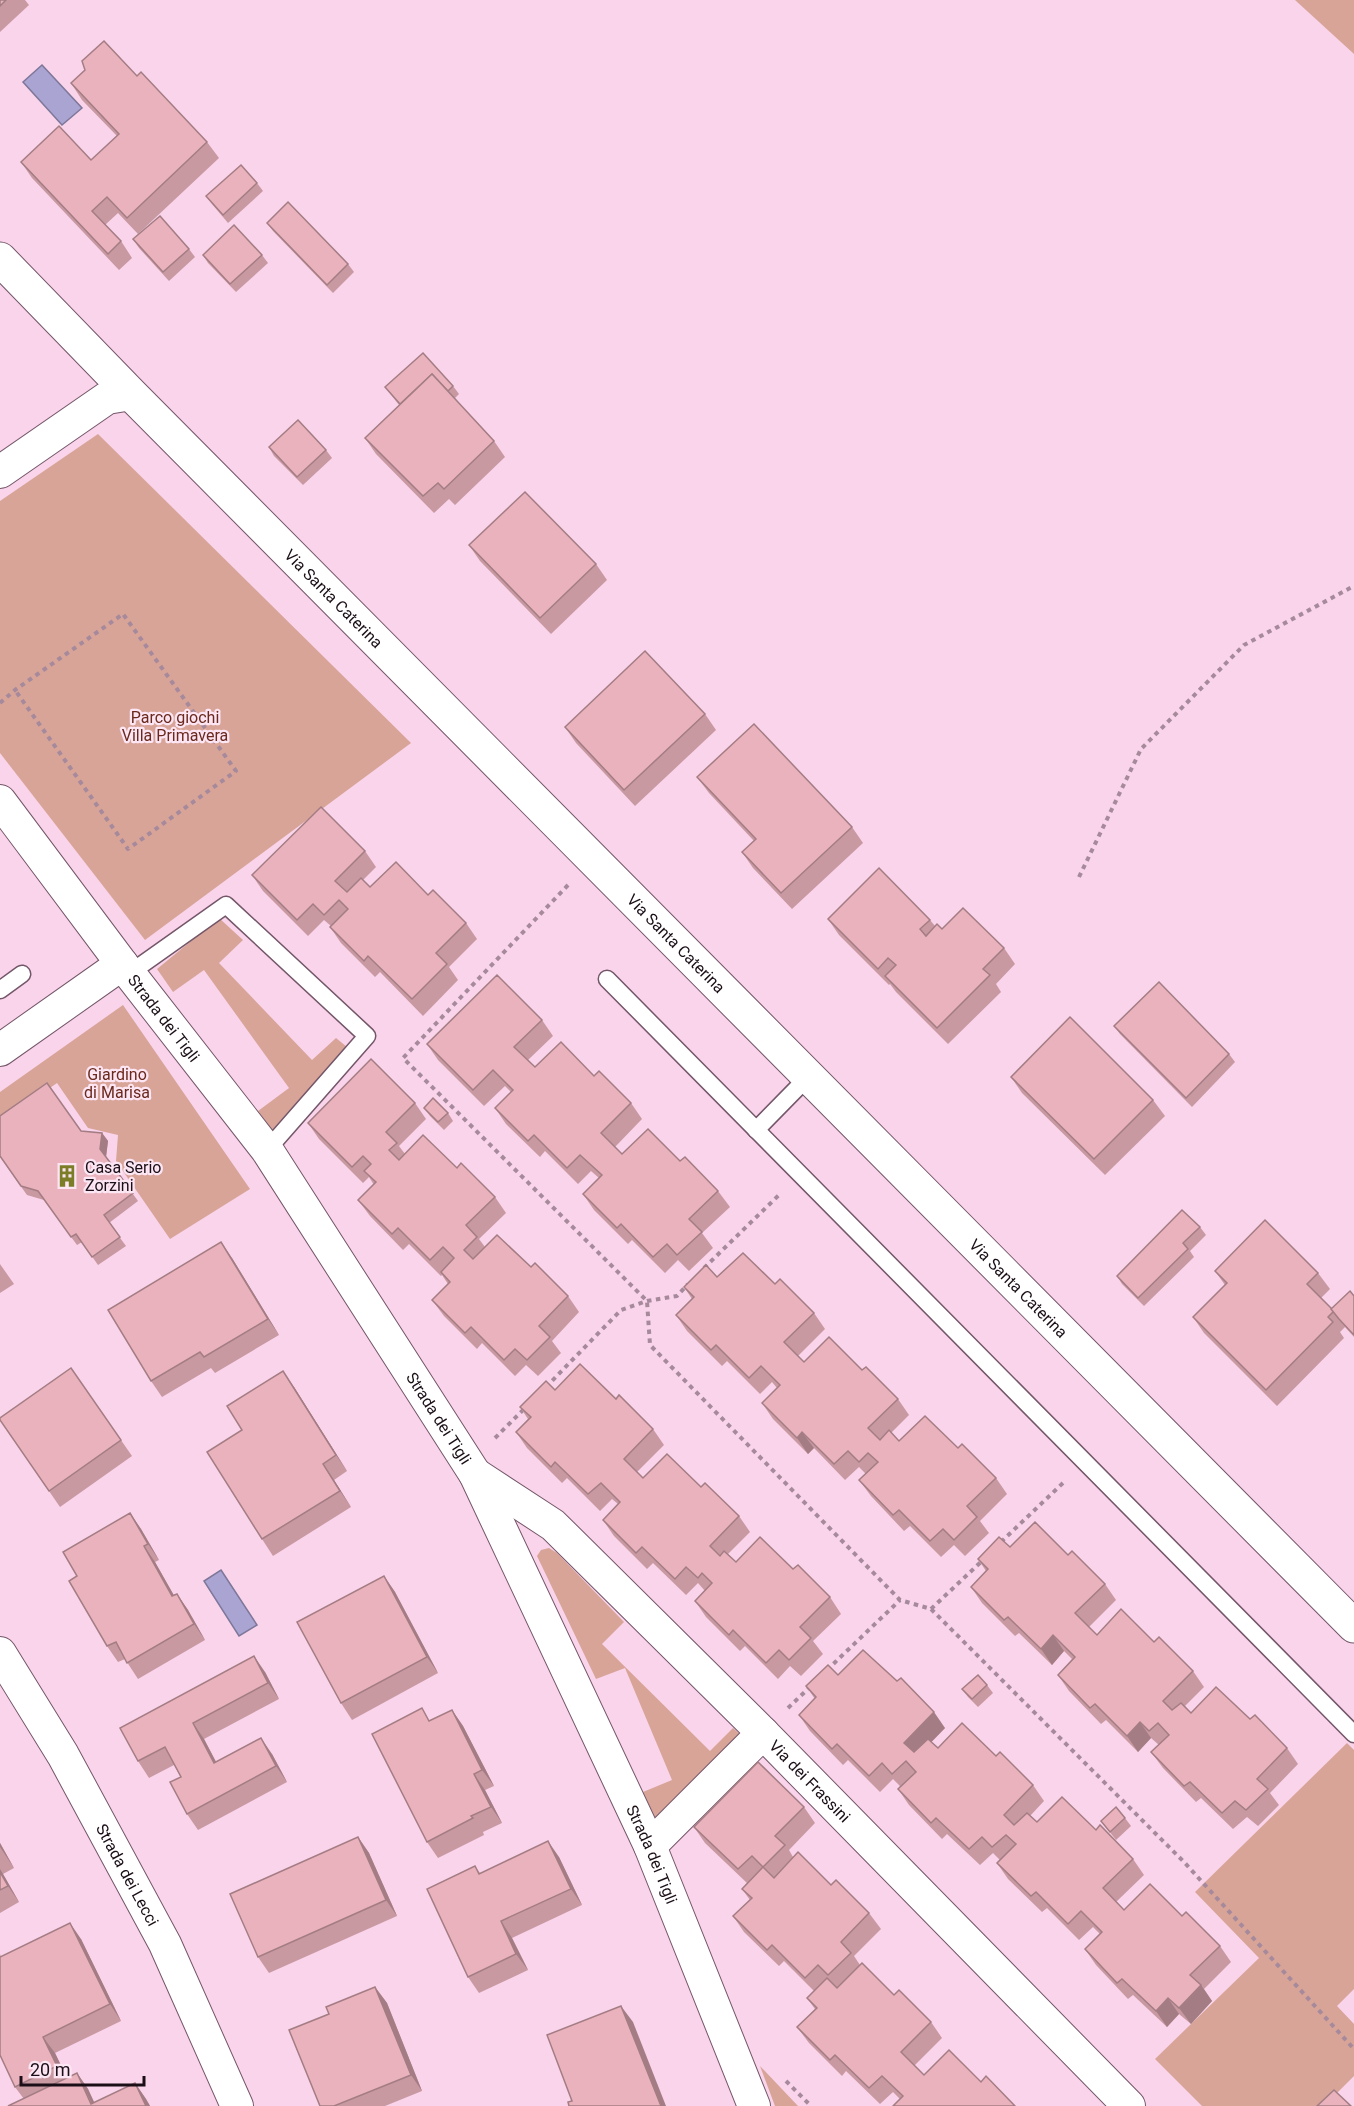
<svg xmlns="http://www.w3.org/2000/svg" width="1354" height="2106" viewBox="0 0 1354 2106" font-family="Roboto,sans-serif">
<rect width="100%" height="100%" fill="#f9d4eb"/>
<g fill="#d8a498">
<path d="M1295 0H1354V54Z"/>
<path d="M98 434 411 743 145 940 0 753V501Z"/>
<path d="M219 918 243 940 219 963 312 1060 336 1038 347 1047 272 1130 258 1111 289 1088 204 970 173 992 157 969Z"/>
<path d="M123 1005 250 1189 170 1239 116 1161 118 1135 88 1128 57 1083 0 1123V1092Z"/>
<path d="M549 1548 557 1553 624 1622 602 1644 710 1751 733 1728 744 1738 656 1820 643 1792 672 1780 625 1668 596 1679 537 1556 541 1550Z"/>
<path d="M1347 1743 1354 1750V1989L1337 2006 1354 2024V2076L1324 2106H1202L1155 2059 1259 1958 1195 1892Z"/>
<path d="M760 2066 798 2106H775Z"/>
</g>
<g fill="#a9a4d2" stroke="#7e779a" stroke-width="1.5">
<path d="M42 65 82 108 62 125 23 82Z"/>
<path d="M221 1570 257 1625 239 1636 204 1581Z"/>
</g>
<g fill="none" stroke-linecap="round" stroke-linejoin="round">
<g stroke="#745669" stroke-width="19">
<g id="lane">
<path d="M130 973 226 905 367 1036 267 1150"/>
<path d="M607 979 1354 1734"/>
<path d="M0 990 22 974"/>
<path d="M756 1130 809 1076"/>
</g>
</g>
<g stroke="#745669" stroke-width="34">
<g id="street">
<path d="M0 472 107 398 131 394"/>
<path id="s1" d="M0 801 122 964 267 1150 475 1474 650 1846 754 2106"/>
<path d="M0 1050 122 964"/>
<path id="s2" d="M475 1474 553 1525 763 1733 1129 2106"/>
<path id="s3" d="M0 1653 63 1755 165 1944 237 2106"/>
<path d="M650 1846 763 1733"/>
</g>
</g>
<g stroke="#745669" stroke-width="35">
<g id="secondary">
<path id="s4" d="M0 259 131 394 1354 1626"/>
</g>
</g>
<g stroke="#a68a9c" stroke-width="4" stroke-dasharray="4.5 4.5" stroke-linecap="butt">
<path d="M0 703 15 690 123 614 236 771 128 849 15 690"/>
<path d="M1079 877 1141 749 1244 645 1354 586"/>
<path d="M568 885 403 1058 647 1301 650 1345 900 1600 931 1609 1184 1862 1354 2049"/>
<path d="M704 1268 780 1194"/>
<path d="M546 1387 621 1310 647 1301 677 1296 688 1284"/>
<path d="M495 1438 526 1407"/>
<path d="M1001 1542 1063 1483"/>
<path d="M931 1609 983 1560"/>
<path d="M827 1670 900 1600"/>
<path d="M788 1708 811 1686"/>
<path d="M786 2081 811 2106"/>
</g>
<use href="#lane" stroke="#fff" stroke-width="16"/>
<use href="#street" stroke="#fff" stroke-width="32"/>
<use href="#secondary" stroke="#fff" stroke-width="33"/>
</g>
<g fill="#c999a2">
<path d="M0 0H25L29 5 0 32Z"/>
<path d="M137 76 207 142 219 158 138 234 118 213 105 225 121 241 132 258 119 270 32 178 21 162 91 160 117 136 82 100 71 83Z"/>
<path d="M257 183 263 191 228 223 212 204 206 196Z"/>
<path d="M267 223 348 264 354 272 333 293 273 231Z"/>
<path d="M133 239 189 249 195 257 169 281 139 248Z"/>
<path d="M203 255H262L268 263 236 292 208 263Z"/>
<path d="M453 386 459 394 454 399 494 441 505 457 455 505 449 499 434 513 376 454 365 438 399 405 385 387Z"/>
<path d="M269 447 326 450 332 458 303 485 274 456Z"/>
<path d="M469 545 596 564 607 580 551 634 480 561Z"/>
<path d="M705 714 716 730 635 806 576 743 565 727Z"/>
<path d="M697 777 852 827 863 843 792 909 753 868 742 852 754 841 709 793Z"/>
<path d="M365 851 376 867 363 880 370 887 428 895 466 923 477 939 449 967 458 980 423 1016 380 972 375 977 341 943 330 927 331 926 324 920 308 936 263 891 252 875Z"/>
<path d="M828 919 930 920 935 926 1004 948 1015 964 996 984 1001 992 948 1044 896 992 890 984 889 985 839 935Z"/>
<path d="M542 1020 553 1036 528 1060 535 1067 594 1076 631 1103 642 1119 615 1147 622 1154 680 1161 718 1191 730 1207 702 1233 713 1248 689 1271 678 1260 665 1273 632 1240 628 1244 594 1210 583 1194 599 1178 591 1171 578 1184 545 1151 540 1157 506 1124 495 1108 511 1092 505 1086 484 1106 438 1060 427 1044Z"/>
<path d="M1114 1026 1229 1054 1235 1062 1192 1107 1120 1034Z"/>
<path d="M1011 1077 1153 1100 1165 1116 1105 1175 1022 1093Z"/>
<path d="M415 1103 426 1119 399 1146 405 1154 457 1168 495 1197 506 1213 479 1239 485 1247 531 1267 568 1296 579 1312 552 1341 561 1353 538 1376 526 1365 515 1376 482 1343 477 1349 444 1316 432 1300 448 1284 442 1275 441 1276 409 1244 403 1250 370 1216 358 1200 374 1185 369 1177 363 1183 319 1139 308 1123Z"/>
<path d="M424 1108 448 1113 453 1121 444 1130 430 1116Z"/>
<path d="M81 1131 102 1133 108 1141 106 1157 138 1201 109 1223 126 1246 98 1265 82 1242 77 1245 44 1200 27 1195 0 1157Z"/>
<path d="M1200 1227 1206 1235 1190 1251 1194 1257 1144 1306 1122 1284 1117 1276Z"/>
<path d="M232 1258 279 1335 215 1373 211 1368 162 1397 151 1381Z"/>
<path d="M0 1264 14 1284 0 1293Z"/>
<path d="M1215 1271 1318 1273 1330 1289 1321 1298 1331 1309 1354 1296V1337L1345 1327 1340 1332 1344 1338 1277 1406 1204 1333 1193 1317 1225 1285Z"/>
<path d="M717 1277 775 1284 814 1313 825 1329 798 1356 804 1362 862 1370 898 1399 909 1415 891 1433 899 1441 958 1448 996 1478 1007 1494 980 1521 989 1533 965 1556 954 1545 941 1557 910 1526 904 1531 871 1496 859 1480 866 1474 859 1467 845 1480 814 1448 808 1454 773 1419 762 1403 777 1388 772 1382 760 1394 727 1361 722 1366 687 1331 676 1315 692 1299 684 1287Z"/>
<path d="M71 1368 132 1456 60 1507 0 1420Z"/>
<path d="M294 1387 347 1471 334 1480 351 1507 273 1556 262 1539 242 1430Z"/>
<path d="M555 1390 616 1399 653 1429 664 1445 637 1472 643 1478 701 1487 739 1516 750 1532 728 1554 736 1562 793 1569 830 1597 841 1614 813 1641 823 1654 801 1676 790 1666 778 1679 745 1646 740 1651 706 1617 695 1601 705 1591 698 1583 686 1595 653 1563 647 1569 614 1536 603 1520 618 1504 612 1499 600 1511 567 1478 562 1483 527 1448 516 1432 528 1419 520 1407Z"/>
<path d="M130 1513 141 1529 159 1560 155 1562 174 1596 177 1594 188 1610 205 1640 138 1679 125 1659 118 1662 107 1646 77 1576Z"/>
<path d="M1010 1547 1068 1555 1105 1584 1116 1600 1089 1627 1097 1635 1154 1642 1193 1671 1204 1687 1185 1706 1191 1713 1250 1719 1287 1748 1298 1764 1270 1793 1279 1805 1258 1826 1247 1817 1233 1829 1201 1798 1196 1802 1163 1768 1151 1752 1159 1745 1151 1738 1138 1752 1106 1720 1101 1724 1069 1691 1058 1675 1072 1659 1064 1651 1052 1665 1019 1633 1015 1636 982 1603 971 1587 986 1571 978 1559Z"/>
<path d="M384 1576 395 1592 438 1673 352 1720 341 1703Z"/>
<path d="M265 1672 279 1699 204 1739 216 1762 272 1754 287 1782 198 1830 187 1814 181 1777 174 1765 149 1778 138 1761Z"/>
<path d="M838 1675 945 1728 931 1742 938 1748 996 1756 1033 1785 1044 1801 1030 1816 1037 1822 1096 1830 1133 1859 1144 1875 1116 1902 1124 1910 1182 1916 1220 1946 1231 1962 1204 1989 1212 2001 1191 2024 1179 2014 1167 2027 1133 1995 1128 1999 1096 1965 1085 1949 1100 1934 1093 1927 1079 1940 1047 1908 1042 1912 1008 1879 997 1863 1000 1860 993 1853 980 1865 947 1834 942 1839 909 1805 898 1789 900 1786 893 1779 880 1792 848 1760 843 1765 810 1731 799 1715 815 1699 806 1686Z"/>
<path d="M987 1685 993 1693 978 1707 968 1697 962 1689Z"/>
<path d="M452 1710 463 1726 494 1786 485 1790 502 1823 483 1832 484 1835 438 1858 427 1842 431 1720Z"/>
<path d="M804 1807 815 1823 789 1850 793 1857 869 1913 881 1929 854 1956 860 1965 894 1995 931 2022 942 2038 914 2066 924 2075 981 2082 1015 2106 900 2099 893 2092 880 2104 846 2071 842 2076 809 2043 797 2027 815 2009 807 1998 814 1991 784 1961 779 1966 744 1932 733 1916 750 1900 742 1889 747 1883 705 1843 694 1827Z"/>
<path d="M1125 1818 1131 1826 1116 1840 1101 1821Z"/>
<path d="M358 1837 369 1853 397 1916 269 1973 258 1957Z"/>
<path d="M0 1843 14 1868 3 1874 19 1902 0 1913Z"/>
<path d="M559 1857 582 1905 512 1938 528 1970 479 1993 468 1977 475 1866 480 1873Z"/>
<path d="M81 1939 121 2021 55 2053 67 2078 77 2073 88 2089 94 2103 135 2083 146 2099 150 2106H8L24 2099 15 2087 0 2055V1954L1 1957Z"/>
<path d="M375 1987 387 2003 422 2091 385 2106H320L329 2014Z"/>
</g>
<g fill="#a47d84">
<path d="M102 1133 108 1141 106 1157 100 1149Z"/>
<path d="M221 1242 232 1258 279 1335 268 1319Z"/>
<path d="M283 1371 294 1387 347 1471 336 1455Z"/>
<path d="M802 1432 814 1448 808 1454 797 1438Z"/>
<path d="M323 1464 334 1480 351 1507 340 1491Z"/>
<path d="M130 1513 141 1529 159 1560 148 1544Z"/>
<path d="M144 1546 155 1562 184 1613 172 1596Z"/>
<path d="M384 1576 395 1592 438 1673 427 1657Z"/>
<path d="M177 1594 188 1610 205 1640 194 1624Z"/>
<path d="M1053 1635 1064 1651 1052 1665 1041 1649Z"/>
<path d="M254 1656 265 1672 279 1699 268 1683Z"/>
<path d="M452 1710 463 1726 494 1786 482 1770Z"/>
<path d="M934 1712 945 1728 915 1759 904 1743Z"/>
<path d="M1140 1722 1151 1738 1138 1752 1127 1736Z"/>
<path d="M193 1723 204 1739 225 1779 214 1763Z"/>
<path d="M261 1738 272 1754 287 1782 276 1766Z"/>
<path d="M474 1774 485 1790 502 1823 491 1807Z"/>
<path d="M358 1837 369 1853 397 1916 386 1900Z"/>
<path d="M548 1841 559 1857 582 1905 571 1889Z"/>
<path d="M0 1843 14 1868 0 1847Z"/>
<path d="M0 1869 3 1874 19 1902 8 1886 0 1872Z"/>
<path d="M501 1921 512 1938 528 1970 516 1954Z"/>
<path d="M70 1923 81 1939 121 2021 110 2004Z"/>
<path d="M1201 1985 1212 2001 1191 2024 1179 2008Z"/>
<path d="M375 1987 387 2003 422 2091 411 2075Z"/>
<path d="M1168 1998 1179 2014 1167 2027 1156 2011Z"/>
<path d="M621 2006 633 2022 666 2106H661Z"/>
<path d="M43 2037 55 2053 69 2082 57 2066Z"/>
<path d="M77 2073 88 2089 96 2106H93Z"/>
<path d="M135 2083 146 2099 150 2106H146Z"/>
</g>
<g fill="#eab2bc" stroke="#a47d84" stroke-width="1.5">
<path d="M0 0H6L0 6Z"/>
<path d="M104 41 137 76 141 72 207 142 127 218 107 197 92 211 121 241 108 254 21 162 59 126 91 160 119 134 71 83 85 70 82 61Z"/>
<path d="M241 165 257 183 223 215 206 196Z"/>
<path d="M288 202 348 264 327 285 267 223Z"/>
<path d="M160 216 189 249 163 272 133 239Z"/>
<path d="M234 225 262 255 230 284 203 255Z"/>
<path d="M423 353 453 386 448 391 432 374 400 404 385 387Z"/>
<path d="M432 374 494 441 444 489 438 483 423 496 365 438Z"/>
<path d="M298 420 326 450 297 477 269 447Z"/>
<path d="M525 492 596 564 540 618 469 545Z"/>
<path d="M645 651 705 714 624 790 565 727Z"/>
<path d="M754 724 852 827 781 893 742 852 756 839 697 777Z"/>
<path d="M321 807 365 851 335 881 347 892 361 878 370 887 396 862 428 895 433 890 466 923 436 953 447 964 412 999 368 956 364 961 330 927 348 909 339 900 324 915 313 904 297 920 252 875Z"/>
<path d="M879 868 930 920 920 929 926 936 937 924 942 929 963 908 1004 948 983 969 990 975 937 1028 885 976 896 965 888 958 878 969 828 919Z"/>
<path d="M497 975 542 1020 514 1047 535 1067 561 1042 594 1076 599 1071 631 1103 601 1133 622 1154 648 1129 680 1161 685 1157 718 1191 689 1219 702 1232 677 1255 667 1244 653 1257 621 1224 617 1228 583 1194 602 1175 580 1155 567 1168 534 1135 528 1141 495 1108 513 1090 493 1070 473 1090 427 1044Z"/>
<path d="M1159 982 1229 1054 1186 1098 1114 1026Z"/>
<path d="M1070 1017 1153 1100 1094 1159 1011 1077Z"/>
<path d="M371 1059 415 1103 386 1132 397 1143 389 1150 399 1160 423 1135 457 1168 461 1163 495 1197 466 1225 477 1237 464 1250 473 1259 497 1235 531 1267 535 1263 568 1296 539 1326 550 1337 527 1360 515 1349 504 1360 471 1327 465 1333 432 1300 450 1282 441 1272 454 1258 443 1247 430 1260 398 1228 392 1234 358 1200 376 1182 364 1171 371 1164 363 1156 352 1167 308 1123Z"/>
<path d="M47 1083 81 1131 102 1133 100 1149 133 1193 104 1215 120 1237 92 1257 76 1234 71 1237 38 1191 21 1186 0 1156V1116Z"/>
<path d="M433 1098 448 1113 438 1122 424 1108Z"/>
<path d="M1182 1210 1200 1227 1183 1243 1188 1249 1138 1298 1117 1276Z"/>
<path d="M1265 1220 1318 1273 1307 1284 1334 1311 1328 1317 1333 1322 1266 1390 1193 1317 1227 1283 1215 1271Z"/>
<path d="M221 1242 268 1319 204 1357 200 1352 151 1381 108 1310Z"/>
<path d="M743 1253 775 1284 780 1279 814 1313 784 1342 804 1362 829 1337 862 1370 866 1367 898 1399 868 1428 880 1440 889 1430 899 1441 925 1416 958 1448 962 1444 996 1478 967 1506 977 1517 954 1540 943 1529 930 1541 899 1510 893 1515 859 1480 878 1462 868 1453 859 1462 848 1451 834 1464 802 1432 797 1438 762 1403 780 1385 761 1366 749 1378 716 1345 711 1350 676 1315 694 1297 684 1287 706 1265 717 1277Z"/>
<path d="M1350 1291 1354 1296V1335L1339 1319 1331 1309Z"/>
<path d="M580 1364 616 1399 619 1395 653 1429 624 1459 643 1478 667 1454 701 1487 705 1483 739 1516 710 1546 720 1556 724 1551 736 1562 760 1537 793 1569 798 1565 830 1597 800 1627 811 1638 789 1660 779 1650 766 1663 733 1630 729 1635 695 1601 712 1583 702 1573 698 1578 686 1567 675 1579 642 1547 636 1553 603 1520 620 1502 601 1483 588 1494 555 1462 551 1467 516 1432 531 1417 520 1407 546 1381 555 1390Z"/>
<path d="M71 1368 121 1440 49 1491 0 1420V1418Z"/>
<path d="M283 1371 336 1455 323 1464 340 1491 262 1539 207 1452 242 1430 227 1406Z"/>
<path d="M130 1513 148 1544 144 1546 172 1596 177 1594 194 1624 127 1663 116 1642 107 1646 69 1581 77 1576 63 1552Z"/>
<path d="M1035 1522 1068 1555 1072 1551 1105 1584 1075 1613 1097 1635 1121 1609 1154 1642 1159 1637 1193 1671 1163 1701 1172 1710 1181 1703 1191 1713 1216 1687 1250 1719 1255 1715 1287 1748 1257 1779 1268 1789 1246 1810 1235 1801 1222 1813 1190 1782 1184 1786 1151 1752 1169 1735 1158 1723 1149 1731 1140 1722 1127 1736 1095 1704 1090 1708 1058 1675 1075 1657 1053 1635 1041 1649 1008 1617 1004 1620 971 1587 988 1569 978 1559 999 1537 1010 1547Z"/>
<path d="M384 1576 427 1657 341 1703 297 1622Z"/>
<path d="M863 1650 897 1681 901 1678 934 1712 904 1743 914 1752 928 1739 938 1748 962 1723 996 1756 1000 1752 1033 1785 1004 1815 1014 1825 1027 1813 1037 1822 1062 1797 1096 1830 1100 1825 1133 1859 1103 1888 1124 1910 1150 1884 1182 1916 1186 1912 1220 1946 1190 1975 1201 1985 1179 2008 1168 1998 1156 2011 1122 1979 1117 1983 1085 1949 1102 1932 1081 1911 1068 1924 1036 1892 1031 1896 997 1863 1016 1844 1006 1835 992 1847 982 1837 969 1849 936 1818 931 1823 898 1789 916 1772 906 1761 892 1774 882 1763 869 1776 837 1744 832 1749 799 1715 816 1697 806 1686 828 1665 838 1675Z"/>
<path d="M254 1656 268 1683 193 1723 214 1763 261 1738 276 1766 187 1814 170 1782 181 1777 165 1747 138 1761 120 1728Z"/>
<path d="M978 1675 987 1685 972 1699 962 1689Z"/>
<path d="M422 1708 429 1721 452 1710 482 1770 474 1774 491 1807 471 1816 473 1818 427 1842 372 1734Z"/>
<path d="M758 1762 804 1807 775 1836 785 1845 763 1867 752 1856 738 1869 694 1827Z"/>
<path d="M1116 1807 1125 1818 1110 1832 1101 1821Z"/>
<path d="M358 1837 386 1900 258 1957 230 1894Z"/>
<path d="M548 1841 571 1889 501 1921 516 1954 468 1977 427 1889 475 1866 479 1874Z"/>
<path d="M798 1852 831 1885 836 1880 869 1913 841 1942 851 1953 828 1975 818 1965 805 1978 772 1945 767 1950 733 1916 752 1898 742 1889 763 1867 774 1878Z"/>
<path d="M0 1872 8 1886 0 1890Z"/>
<path d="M70 1923 110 2004 43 2037 57 2066 15 2087 0 2055V1957Z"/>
<path d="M862 1963 894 1995 899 1990 931 2022 901 2052 924 2075 949 2050 981 2082 986 2076 1015 2106H893L903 2096 882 2076 869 2088 835 2055 830 2060 797 2027 817 2008 807 1998 827 1978 837 1988Z"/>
<path d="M375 1987 411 2075 334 2106H320L289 2030 329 2014 326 2007Z"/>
<path d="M621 2006 661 2106H569L568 2102 572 2101 547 2035Z"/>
<path d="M77 2073 91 2104 135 2083 146 2106H8Z"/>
<path d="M1334 2090 1351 2106H1317Z"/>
</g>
<defs>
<g id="building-bare" transform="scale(1.8)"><path d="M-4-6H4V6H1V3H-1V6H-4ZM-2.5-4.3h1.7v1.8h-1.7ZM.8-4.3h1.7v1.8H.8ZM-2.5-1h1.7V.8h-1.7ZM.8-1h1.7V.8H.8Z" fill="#7c7e27" stroke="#fde6f4" stroke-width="2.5" paint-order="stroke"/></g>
</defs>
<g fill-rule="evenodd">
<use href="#building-bare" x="67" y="1176"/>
</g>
<g text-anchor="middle" stroke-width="4.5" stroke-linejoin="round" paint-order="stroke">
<g font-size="16" fill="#1b0f17" stroke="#fde6f4">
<text dy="6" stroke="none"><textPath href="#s4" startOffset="476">Via Santa Caterina</textPath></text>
<text dy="6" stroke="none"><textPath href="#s4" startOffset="962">Via Santa Caterina</textPath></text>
<text dy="6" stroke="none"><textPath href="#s1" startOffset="272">Strada dei Tigli</textPath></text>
<text dy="6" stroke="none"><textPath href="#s4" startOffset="1448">Via Santa Caterina</textPath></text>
<text dy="6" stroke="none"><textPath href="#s1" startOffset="758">Strada dei Tigli</textPath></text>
<text dy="6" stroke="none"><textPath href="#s2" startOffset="456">Via dei Frassini</textPath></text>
<text dy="6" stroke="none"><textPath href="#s1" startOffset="1244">Strada dei Tigli</textPath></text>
<text dy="6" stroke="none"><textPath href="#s3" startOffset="256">Strada dei Lecci</textPath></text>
</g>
<g font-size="16" fill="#6a291c" stroke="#fde6f4">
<text x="175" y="723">Parco giochi<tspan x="175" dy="18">Villa Primavera</tspan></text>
<text x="117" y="1080">Giardino<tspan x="117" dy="18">di Marisa</tspan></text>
</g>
<g font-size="16" fill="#1b0f17" stroke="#fde6f4" text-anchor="start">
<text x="85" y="1173">Casa Serio<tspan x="85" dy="18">Zorzini</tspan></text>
</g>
</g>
<path d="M21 2076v9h123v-9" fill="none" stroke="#1b0f17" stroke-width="3"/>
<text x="30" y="2076" font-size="18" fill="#1b0f17" stroke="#fde6f4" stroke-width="4.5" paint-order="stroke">20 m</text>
</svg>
